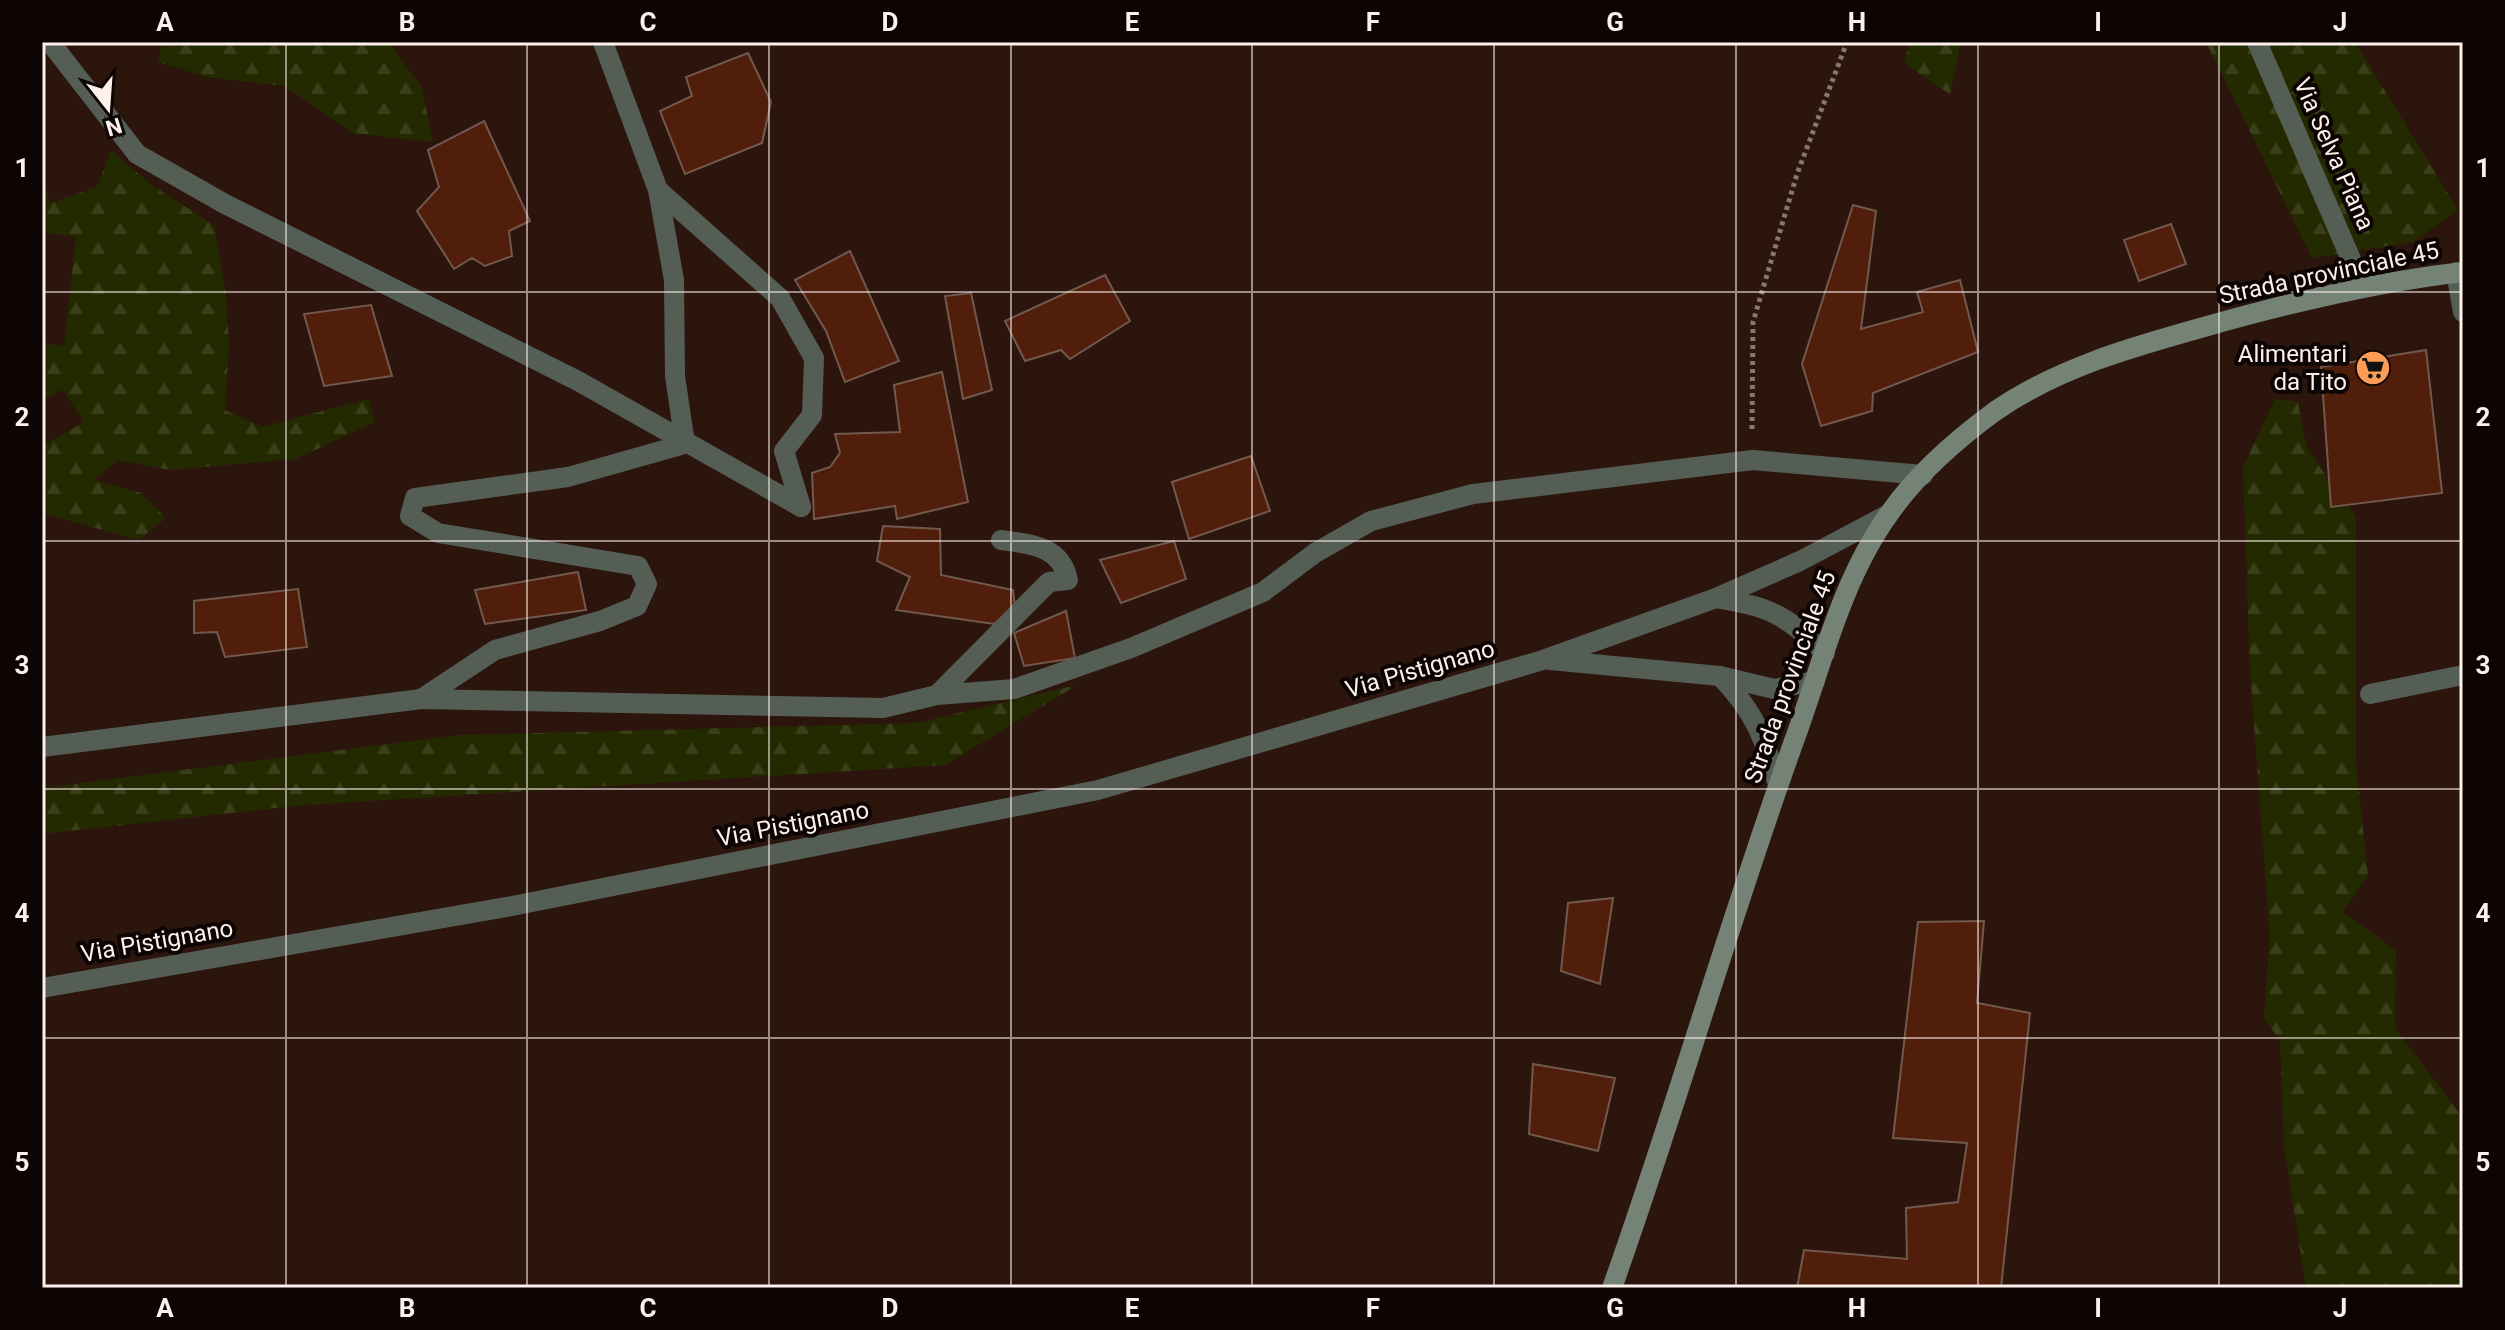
<svg xmlns="http://www.w3.org/2000/svg" width="2505" height="1330" viewBox="0 0 2505 1330" font-family="Roboto,sans-serif">
<defs>
<pattern id="forest-firs" width="22" height="20" patternUnits="userSpaceOnUse" patternTransform="scale(2)"><rect width="22" height="20" fill="#242a00"/><path d="M5 1l3.5 6h-7zM16 11l3.5 6h-7z" fill="#3a3f19"/></pattern>
</defs>
<rect width="100%" height="100%" fill="#2b150d"/>
<g fill="url(#forest-firs)">
<path d="M162 42H389L422 88 433 142 353 133 284 86 207 77 158 62Z"/>
<path d="M1910 42H1961L1950 94 1904 63Z"/>
<path d="M2206 42H2355L2458 210 2413 242 2312 258Z"/>
<path d="M111 151 156 188 214 225 226 293 229 345 225 410 262 427 368 399 375 422 296 459 170 470 118 460 94 480 141 493 166 518 139 540 42 513V446L84 422 63 390 42 399V343L64 346 76 237 42 232V175L50 203 97 187Z"/>
<path d="M2275 399 2298 402 2307 449 2356 517V763L2368 876 2343 912 2396 950 2395 1028 2463 1118V1268L2457 1288H2306L2284 1145 2280 1041 2264 1018 2270 936 2250 671 2243 467Z"/>
<path d="M1077 685 945 765 304 805 42 834V788L458 735 916 723Z"/>
</g>
<g fill="#511e0b" stroke="#73584e" stroke-width="2">
<path d="M748 53 771 102 762 143 685 174 660 111 692 96 686 77Z"/>
<path d="M484 121 530 221 509 231 512 256 485 266 472 258 454 269 417 211 439 187 428 150Z"/>
<path d="M1853 205 1876 211 1861 329 1923 312 1917 292 1960 280 1978 352 1873 393 1872 411 1821 426 1802 364Z"/>
<path d="M2171 224 2186 264 2139 281 2124 240Z"/>
<path d="M850 251 899 361 845 382 826 331 795 280Z"/>
<path d="M1105 275 1130 321 1070 359 1061 350 1025 361 1005 321Z"/>
<path d="M971 293 992 390 963 399 945 296Z"/>
<path d="M371 305 392 376 324 386 304 314Z"/>
<path d="M2426 350 2442 493 2331 507 2321 367Z"/>
<path d="M942 372 968 502 897 519 895 506 814 519 812 473 830 467 840 453 835 434 900 432 894 385Z"/>
<path d="M1251 456 1270 511 1189 539 1172 482Z"/>
<path d="M883 526 940 529 941 575 1013 590 1015 607 994 624 896 610 910 577 877 561Z"/>
<path d="M1174 541 1186 579 1121 603 1100 560Z"/>
<path d="M578 572 586 610 485 624 475 590Z"/>
<path d="M298 589 307 647 225 657 217 632 194 633V601Z"/>
<path d="M1066 611 1075 658 1024 666 1014 633Z"/>
<path d="M1613 898 1600 984 1561 971 1568 903Z"/>
<path d="M1984 921 1977 1003 2030 1013 2001 1288H1797L1804 1250 1907 1259 1906 1208 1958 1202 1967 1143 1893 1138 1918 922Z"/>
<path d="M1533 1064 1615 1078 1598 1151 1529 1134Z"/>
</g>
<g fill="none" stroke-linecap="round" stroke-linejoin="round">
<path stroke="#88766f" stroke-width="5" stroke-dasharray="4 4" stroke-linecap="butt" d="M1752 429 1753 322 1797 174 1847 42"/>
<g stroke="#555e55" stroke-width="20">
<path d="M2456 272 2463 312"/>
<path d="M2370 694 2463 675"/>
</g>
<g stroke="#555e55" stroke-width="20">
<path d="M50 42 137 154 225 204 578 381 801 507"/>
<path d="M2257 42 2363 287"/>
<path d="M658 190 780 298 814 358 812 415 784 451 801 507"/>
<path d="M937 695 1049 582 1068 580C1061 546 1031 544 1001 540"/>
<path d="M421 699 495 650 600 621 637 606 647 584 638 566 438 533 410 516 415 498 568 477 685 444 675 376 674 280 658 190 603 42"/>
<path d="M42 747 421 699 883 708 937 695 1014 689 1131 648 1263 592 1315 553 1371 521 1473 494 1753 460 1923 475"/>
</g>
<g stroke="#555e55" stroke-width="20">
<path d="M1716 598C1772 608 1783 613 1825 653"/>
<path d="M1550 660 1720 676 1774 689 1815 681"/>
<path d="M1720 676C1755 712 1764 738 1778 785"/>
<path d="M42 988 512 906 1098 790 1543 660 1716 598 1800 561 1889 514"/>
</g>
<path stroke="#758376" stroke-width="20" d="M1612 1288C1678 1103 1731 914 1798 730 1824 657 1843 578 1889 514 1916 475 1956 440 1994 412 2057 368 2132 347 2204 327 2289 303 2375 282 2463 272"/>
</g>
<path fill="none" stroke="#fef1ec" stroke-width="2" stroke-opacity="0.55" d="M286 42V1288M527 42V1288M769 42V1288M1011 42V1288M1252 42V1288M1494 42V1288M1736 42V1288M1978 42V1288M2219 42V1288M42 292H2463M42 541H2463M42 789H2463M42 1038H2463"/>
<defs>
<g id="supermarket-disc" transform="scale(1.8)"><circle r="9.5" fill="#fd9c56" stroke="#0d0503"/><path d="M-6-5.5h2.5l.6 2H6L4.5 2H-2.5L-4.4-4H-6ZM-1.5 3.2a1.3 1.3 0 1 0 .1 0ZM3 3.2a1.3 1.3 0 1 0 .1 0Z" fill="#111"/></g>
</defs>
<g fill-rule="evenodd">
<use href="#supermarket-disc" x="2373" y="368"/>
</g>
<g text-anchor="middle" stroke-width="8" stroke-linejoin="round" paint-order="stroke">
<g font-size="24" fill="#fef1ec" stroke="#0d0503">
<text transform="translate(2334 154) rotate(66)" y="8">Via Selva Piana</text>
<text transform="translate(2329 273) rotate(-12)" y="8">Strada provinciale 45</text>
<text transform="translate(1420 669) rotate(-16)" y="8">Via Pistignano</text>
<text transform="translate(1790 677) rotate(-70)" y="8">Strada provinciale 45</text>
<text transform="translate(793 824) rotate(-11)" y="8">Via Pistignano</text>
<text transform="translate(157 941) rotate(-10)" y="8">Via Pistignano</text>
</g>
<g font-size="24" fill="#fef1ec" stroke="#0d0503" text-anchor="end">
<text x="2347" y="362">Alimentari<tspan x="2347" dy="28">da Tito</tspan></text>
</g>
</g>
<rect width="2505" height="1330" fill="none" stroke="#0d0503" stroke-width="88"/>
<g transform="translate(108 108) rotate(163)" stroke="#0d0503" stroke-width="6" paint-order="stroke">
<path d="M0-6L14 30L0 20L-14 30Z" fill="#fef1ec"/>
<text y="-12" font-size="22" font-weight="bold" text-anchor="middle" fill="#fef1ec">N</text>
</g>
<rect x="44" y="44" width="2417" height="1242" fill="none" stroke="#fef1ec" stroke-width="3"/>
<g font-size="26" text-anchor="middle" font-weight="bold" fill="#fef1ec">
<text x="165" y="31">A</text>
<text x="407" y="31">B</text>
<text x="648" y="31">C</text>
<text x="890" y="31">D</text>
<text x="1132" y="31">E</text>
<text x="1373" y="31">F</text>
<text x="1615" y="31">G</text>
<text x="1857" y="31">H</text>
<text x="2098" y="31">I</text>
<text x="2340" y="31">J</text>
<text x="22" y="177">1</text>
<text x="2483" y="177">1</text>
<text x="22" y="426">2</text>
<text x="2483" y="426">2</text>
<text x="22" y="674">3</text>
<text x="2483" y="674">3</text>
<text x="22" y="922">4</text>
<text x="2483" y="922">4</text>
<text x="22" y="1171">5</text>
<text x="2483" y="1171">5</text>
<text x="165" y="1317">A</text>
<text x="407" y="1317">B</text>
<text x="648" y="1317">C</text>
<text x="890" y="1317">D</text>
<text x="1132" y="1317">E</text>
<text x="1373" y="1317">F</text>
<text x="1615" y="1317">G</text>
<text x="1857" y="1317">H</text>
<text x="2098" y="1317">I</text>
<text x="2340" y="1317">J</text>
</g>
</svg>
